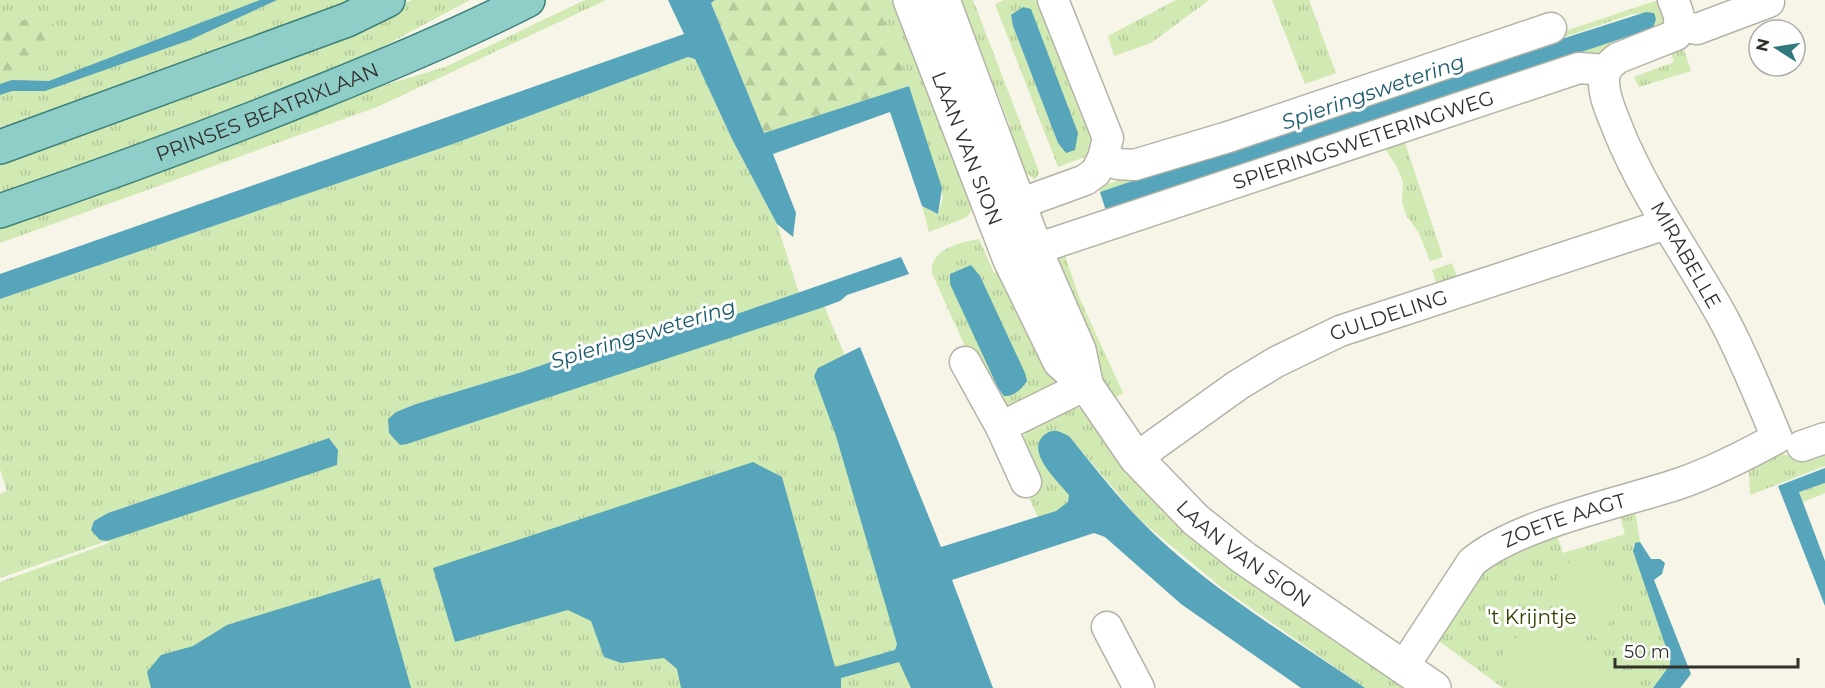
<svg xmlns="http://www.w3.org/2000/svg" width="1825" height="688" viewBox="0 0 1825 688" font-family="Montserrat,sans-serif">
<defs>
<pattern id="grass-tufts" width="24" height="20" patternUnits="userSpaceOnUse" patternTransform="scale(1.5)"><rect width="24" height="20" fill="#d1e9b2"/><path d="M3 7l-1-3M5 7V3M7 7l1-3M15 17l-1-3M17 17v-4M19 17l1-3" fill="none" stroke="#b4c899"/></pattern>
<pattern id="forest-firs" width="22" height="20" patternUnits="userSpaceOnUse" patternTransform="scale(1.5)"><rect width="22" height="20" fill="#d1e9b2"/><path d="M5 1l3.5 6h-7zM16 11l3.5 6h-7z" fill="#b4c899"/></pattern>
</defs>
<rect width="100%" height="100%" fill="#f7f4e8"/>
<g fill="url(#grass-tufts)" fill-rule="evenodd">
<path d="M0 0H348C235 50 119 93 0 127Z"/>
<path d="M412 0H470L309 86 0 195V159L217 82Z"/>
<path d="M585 0H606L377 107 0 243V223L358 93 445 67Z"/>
<path d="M876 0H904L975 206 967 217 929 232 922 206 938 214 943 197 909 86Z"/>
<path d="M961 0H973L1038 169 1039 174 1035 180 1024 171 1017 160 1010 126Z"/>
<path d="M1004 0H1041L1092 138 1090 155 1058 167 995 4ZM1013 26 1067 153 1058 143Z"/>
<path d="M1176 0H1209L1151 43 1114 56 1108 36Z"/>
<path d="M1272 0H1309L1336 73 1305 84Z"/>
<path d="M1658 0 1669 23 1658 35 1106 211 1653 28 1656 19 1653 13 1633 14 1100 192 1099 187Z"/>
<path d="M1681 40 1691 71 1639 87 1634 77 1674 62 1669 48Z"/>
<path d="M688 57 695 59 732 139 777 224 799 293 731 316 614 340 522 372 416 404 396 412 387 422 822 301 985 688H0V582L109 543 101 525 334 444 329 438 108 513 94 521 100 540 107 541 0 578V494L7 491 0 469V299L453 144Z"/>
<path d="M1402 134 1443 257 1430 261 1419 233 1406 215 1402 202 1403 182 1397 167 1380 141Z"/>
<path d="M979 239 994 273 1007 268 1056 379 1054 384 1009 412 971 360 932 273C930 248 960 243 979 239ZM971 265 1024 386 1013 394Z"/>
<path d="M1062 247 1079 297 1123 393 1113 399 1099 373 1047 252Z"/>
<path d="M1452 263 1460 284 1438 287 1432 270Z"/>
<path d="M1071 406 1081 409 1110 448 1414 688H1365L1222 588 1139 519 1069 436 1055 431 1041 459 1069 495V502L1056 511 1038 517 1017 473 1024 436 1027 430Z"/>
<path d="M1825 450V466L1750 495 1749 471 1752 463 1778 451 1797 460Z"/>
<path d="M1825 483V493L1803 502 1799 492Z"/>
<path d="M1635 509 1640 542 1633 545V551L1685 673 1674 688H1503L1432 636 1479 567 1556 532 1563 553 1625 534 1619 513Z"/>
</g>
<g fill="url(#forest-firs)">
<path d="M716 0H876L909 86 764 133 711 2Z"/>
<path d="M52 13 57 47C45 68 23 67 0 72V26Z"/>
</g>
<g fill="#d1e9b2">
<path d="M1573 558 1593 573 1597 568 1611 579 1607 584 1627 599 1597 639 1543 599Z"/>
<path d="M1537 610 1625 677 1617 688H1517L1492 669Z"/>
</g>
<g fill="#56a5ba">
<path d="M260 0H277L190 40 45 91H12L0 95V84L12 80 49 81Z"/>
<path d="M668 0H715L711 3 764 133 909 86 942 188 938 214 922 206 890 112 773 154 796 213 793 237 777 224 732 139 695 59 688 57 453 144 0 299V274L684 34Z"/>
<path d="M1023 7 1031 9 1078 133 1075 150 1066 153 1058 143 1013 26 1011 15Z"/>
<path d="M1646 12 1654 13 1656 19 1653 28 1106 211 1100 192 1387 95Z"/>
<path d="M901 257 909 274 847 295 840 301 821 308 407 444 400 445 389 433 388 419 396 412 416 404 522 372 614 340 731 316Z"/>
<path d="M971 265 980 276 1025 373 1027 381C1022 389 1013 397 1004 396L998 388 950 284V274Z"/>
<path d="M860 347 941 547 1056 511 1068 502 1069 495C1057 480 1022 449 1047 433 1055 428 1061 432 1069 436 1092 464 1114 493 1139 519 1200 583 1292 638 1365 688H1301L1181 604 1105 537 1094 533 952 580 993 688H911L899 662 841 678V688H681L677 669 664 658 621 663 604 657 591 621 568 610 455 642 433 568 753 462 782 477 835 667 895 650 897 644 836 436 814 376 818 368Z"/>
<path d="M329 438 338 450 337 465 107 541 100 540 91 530 94 521 108 513Z"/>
<path d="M1825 468V483L1799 492 1825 561V606L1778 486Z"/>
<path d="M1640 542 1651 559H1660L1665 563 1662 574 1654 580 1691 674 1680 688H1653L1670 665V659L1633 551 1635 543Z"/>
<path d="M380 578 411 688H151L147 672 161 655 193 646 227 625Z"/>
</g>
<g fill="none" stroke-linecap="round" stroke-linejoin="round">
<g stroke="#b5b3a7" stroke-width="33">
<g id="street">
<path d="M1680 26 1697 29 1769 2"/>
<path d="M1103 158 1118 164 1134 165 1228 137 1551 28"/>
<path d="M998 215 1019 204 1085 180 1096 172 1103 158 1108 138 1053 0"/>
<path id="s1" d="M1036 249 1579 68 1606 70"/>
<path d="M965 362 1001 427 1026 482"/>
<path d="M1001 427 1086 385"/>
<path d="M1802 446 1825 438"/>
<path id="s2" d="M1136 458 1238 385 1276 362 1340 331 1666 224"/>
<path d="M1107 627 1139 688"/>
<path id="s3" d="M1404 666 1472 562C1519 523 1622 503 1681 483 1715 471 1746 455 1777 438 1760 398 1744 357 1723 318 1689 256 1646 198 1619 132 1613 116 1605 101 1604 84 1603 72 1608 65 1618 58L1676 35C1682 22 1679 13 1673 0"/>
</g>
</g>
<g stroke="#b5b3a7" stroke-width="36">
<g id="secondary">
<path id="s4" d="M910 0 1010 260 1060 362 1086 385 1136 458 1196 520 1244 558 1434 688"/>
<path d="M943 0 1041 263 1079 350 1086 383"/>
</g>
</g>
<g stroke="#3e817a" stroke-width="36">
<g id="primary">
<path d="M0 147 347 20 388 0"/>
<path id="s5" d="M0 211C108 174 214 135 320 92 390 64 460 35 528 0"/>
</g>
</g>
<use href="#street" stroke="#fff" stroke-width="30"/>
<use href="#secondary" stroke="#fff" stroke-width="33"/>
<use href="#primary" stroke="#8fcdc8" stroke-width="33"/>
</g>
<g text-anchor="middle" stroke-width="6" stroke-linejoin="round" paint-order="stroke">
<g font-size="20" fill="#31302b" stroke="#fff">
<text dy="7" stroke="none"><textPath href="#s5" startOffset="285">PRINSES BEATRIXLAAN</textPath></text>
<text dy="7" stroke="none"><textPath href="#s1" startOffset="345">SPIERINGSWETERINGWEG</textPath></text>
<text dy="7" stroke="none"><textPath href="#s4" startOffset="159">LAAN VAN SION</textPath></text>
<text transform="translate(1686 255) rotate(60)" y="7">MIRABELLE</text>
<text dy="7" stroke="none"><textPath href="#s2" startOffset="292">GULDELING</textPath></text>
<text dy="7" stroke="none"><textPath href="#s3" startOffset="226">ZOETE AAGT</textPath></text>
<text dy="7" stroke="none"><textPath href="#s4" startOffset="660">LAAN VAN SION</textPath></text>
</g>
<g font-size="20" fill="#2d4200" stroke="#fff">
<text x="1532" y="624">'t Krijntje</text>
</g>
<g font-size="21" font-style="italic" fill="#1a5b6b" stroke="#fff">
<text transform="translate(1373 92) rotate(-19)" y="7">Spieringswetering</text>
<text transform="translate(643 334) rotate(-17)" y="7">Spieringswetering</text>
</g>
</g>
<g transform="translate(1777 48) rotate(282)"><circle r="28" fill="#ffffff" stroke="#adacaa" stroke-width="1.5"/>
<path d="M0-4.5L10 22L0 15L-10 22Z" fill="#2f797c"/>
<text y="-9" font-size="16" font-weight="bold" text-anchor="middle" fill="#31302b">N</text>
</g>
<path d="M1615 658v9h183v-9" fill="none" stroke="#31302b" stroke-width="3"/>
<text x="1624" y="658" font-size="18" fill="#31302b" stroke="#ffffff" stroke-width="4.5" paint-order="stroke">50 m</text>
</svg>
